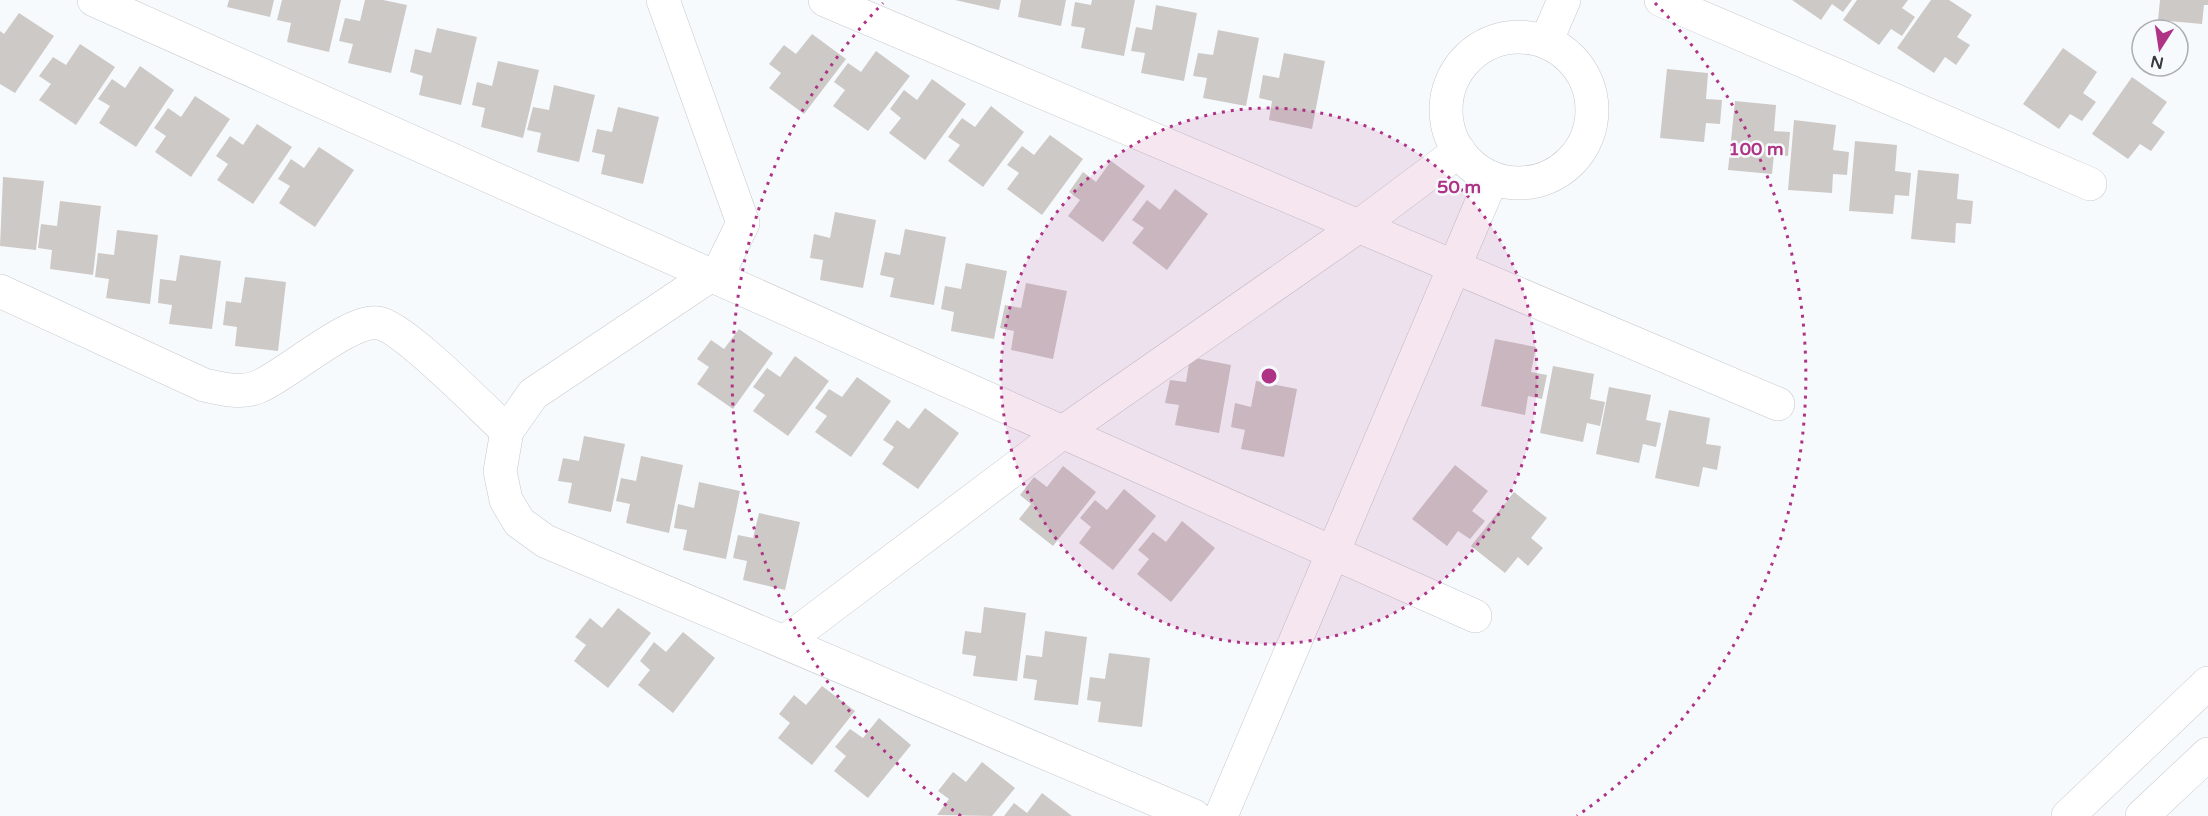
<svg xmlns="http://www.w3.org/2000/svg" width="2208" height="816" viewBox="0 0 2208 816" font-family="'Varela Round',sans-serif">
<rect width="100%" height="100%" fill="#f7fafd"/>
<g fill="#cdc9c7">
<path d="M229 0H274L270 17 227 7Z"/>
<path d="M282 0H341L329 52 287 42 291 23 277 20Z"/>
<path d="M365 0H383L407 5 391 73 348 63 353 44 339 41 345 18 360 21Z"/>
<path d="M955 0H1001L999 10Z"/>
<path d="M1021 0H1066L1061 26 1018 17Z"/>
<path d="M1092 0H1135L1124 56 1081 48 1085 28 1071 26 1075 2 1091 5Z"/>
<path d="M1792 0H1852L1843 12 1832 4 1821 20Z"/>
<path d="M1857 0H1908L1902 8 1915 17 1902 36 1891 29 1879 45 1843 20Z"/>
<path d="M1931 0H1949L1972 15 1957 37 1970 45 1956 65 1945 57 1934 73 1897 48Z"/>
<path d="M2160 0H2208V5H2204L2202 24 2158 20Z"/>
<path d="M1156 5 1197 13 1184 81 1141 73 1145 53 1131 51 1136 27 1152 30Z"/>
<path d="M19 13 54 36 15 93 0 84V31L4 34Z"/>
<path d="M437 28 477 37 461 105 419 95 423 76 410 72 415 49 431 53Z"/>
<path d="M1218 30 1259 38 1246 106 1203 98 1207 78 1193 76 1198 53 1213 55Z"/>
<path d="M812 34 846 59 804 114 769 88 781 73 769 64 784 45 796 54Z"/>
<path d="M80 44 115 67 76 125 39 100 51 84 39 76 53 57 66 65Z"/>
<path d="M2063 48 2097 72 2083 93 2096 102 2082 121 2070 114 2059 129 2023 104Z"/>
<path d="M876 51 910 76 868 131 833 106 845 90 834 82 848 63 861 72Z"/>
<path d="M1284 53 1325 61 1312 129 1269 120 1272 101 1259 98 1263 75 1279 78Z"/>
<path d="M498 61 539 70 523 138 481 127 485 108 472 105 477 82 492 86Z"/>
<path d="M140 66 174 90 136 147 99 123 110 106 98 99 112 79 125 88Z"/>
<path d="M1667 69 1708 73 1706 99 1722 100 1720 124 1706 123 1704 142 1660 138Z"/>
<path d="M2132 77 2167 102 2152 123 2165 132 2151 151 2140 144 2128 159 2092 134Z"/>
<path d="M932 79 966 104 925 160 889 133 901 118 890 109 904 90 917 100Z"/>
<path d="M554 85 595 95 579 162 537 152 541 133 527 130 533 107 549 110Z"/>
<path d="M195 96 230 119 191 177 155 152 166 136 154 128 168 108 181 117Z"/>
<path d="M1735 101 1776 105 1774 131 1790 132 1788 156 1774 154 1772 174 1728 170Z"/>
<path d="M991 106 1024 132 983 187 948 161 960 145 948 137 962 118 975 127Z"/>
<path d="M618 107 659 117 643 184 601 174 605 155 592 152 597 129 612 132Z"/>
<path d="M1794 120 1836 125 1833 150 1849 152 1847 175 1833 174 1832 193 1788 190Z"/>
<path d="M257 124 292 147 253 204 217 180 228 164 216 156 230 136 243 145Z"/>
<path d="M1050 135 1083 159 1042 215 1007 189 1019 173 1007 165 1022 146 1034 155Z"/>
<path d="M1855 141 1897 145 1895 171 1911 173 1909 196 1895 195 1893 214 1849 211Z"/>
<path d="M319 147 354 170 315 227 279 203 290 186 278 179 291 159 304 168Z"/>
<path d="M1111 161 1145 186 1103 242 1068 216 1080 200 1069 192 1083 172 1096 182Z"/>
<path d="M1918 170 1959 174 1957 199 1973 201 1971 224 1956 223 1955 243 1911 239Z"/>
<path d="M3 177 44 181 36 250 0 246Z"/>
<path d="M1175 189 1208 214 1167 270 1132 243 1144 228 1132 220 1147 200 1160 210Z"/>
<path d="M60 201 101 206 93 275 50 269 52 250 38 248 41 224 57 226Z"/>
<path d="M835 212 876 220 863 288 820 280 823 260 810 258 814 234 830 238Z"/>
<path d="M905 229 946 237 934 305 890 297 894 278 880 275 885 252 900 255Z"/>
<path d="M117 230 158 235 150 304 106 298 109 279 95 277 98 253 114 255Z"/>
<path d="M180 255 221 261 212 329 169 324 172 305 158 303 160 279 176 281Z"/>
<path d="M966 263 1007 271 994 339 951 331 954 312 941 309 945 286 961 289Z"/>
<path d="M245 277 286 282 278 351 235 346 237 327 223 325 226 301 241 303Z"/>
<path d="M1026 283 1067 291 1053 359 1011 350 1014 331 1000 328 1005 305 1021 308Z"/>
<path d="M739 329 773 353 733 409 697 384 709 367 697 359 711 340 724 349Z"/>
<path d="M1495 339 1536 347 1531 372 1547 375 1542 399 1528 396 1525 415 1481 406Z"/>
<path d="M795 356 829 381 788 436 753 411 765 395 753 387 767 368 780 377Z"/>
<path d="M1190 357 1231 365 1219 433 1175 425 1179 405 1165 403 1170 380 1186 382Z"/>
<path d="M1553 366 1594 374 1590 399 1605 402 1600 426 1587 423 1583 442 1540 433Z"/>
<path d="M857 377 891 401 851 457 815 432 827 416 815 408 829 389 842 397Z"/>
<path d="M1256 381 1297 389 1284 457 1241 449 1245 430 1231 427 1235 403 1251 407Z"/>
<path d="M1609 387 1651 395 1646 420 1661 423 1656 447 1643 444 1639 463 1596 454Z"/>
<path d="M925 408 959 433 918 489 882 464 894 447 883 440 897 420 909 429Z"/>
<path d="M1669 410 1710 418 1706 444 1721 446 1717 470 1703 467 1699 487 1655 478Z"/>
<path d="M584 436 625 444 611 512 568 503 572 483 558 481 563 458 579 461Z"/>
<path d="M641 456 683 465 669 533 626 523 630 504 616 501 621 478 636 481Z"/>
<path d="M1455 465 1488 491 1472 511 1485 521 1470 539 1458 531 1447 546 1412 519Z"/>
<path d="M1063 466 1096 492 1053 546 1019 519 1031 504 1020 495 1034 477 1047 487Z"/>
<path d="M699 482 740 491 726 559 683 550 687 530 674 528 678 504 694 508Z"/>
<path d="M1124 489 1156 516 1113 570 1079 543 1091 527 1080 518 1095 500 1107 510Z"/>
<path d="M1514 492 1547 518 1531 538 1543 548 1528 566 1518 557 1505 573 1471 546Z"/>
<path d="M759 513 800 522 785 590 743 580 747 561 733 558 738 535 753 538Z"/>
<path d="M1182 521 1215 548 1171 602 1137 574 1149 559 1138 550 1153 532 1166 542Z"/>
<path d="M984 607 1026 613 1017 681 973 676 976 656 962 654 965 631 981 633Z"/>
<path d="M618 608 651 633 608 688 574 661 586 645 575 637 590 618 602 628Z"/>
<path d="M1045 631 1087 637 1078 705 1034 700 1037 680 1023 678 1026 655 1042 657Z"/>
<path d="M683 632 715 658 673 713 638 685 650 670 640 661 654 642 666 652Z"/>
<path d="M1109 653 1150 658 1142 727 1098 722 1101 702 1087 700 1090 677 1105 679Z"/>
<path d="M822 686 855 711 812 765 778 738 790 723 779 714 794 695 806 705Z"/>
<path d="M879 718 911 745 868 798 834 771 846 756 835 747 850 729 863 738Z"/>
<path d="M982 762 1015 788 992 816 937 815 949 799 938 791 953 772 966 782Z"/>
<path d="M1042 793 1072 816H1004L1014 803 1027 813Z"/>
</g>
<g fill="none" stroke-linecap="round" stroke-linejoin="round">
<g stroke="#c7c9cc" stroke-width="34">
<g id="street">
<path d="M94 0 1475 616"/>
<path d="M663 0 743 223 716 278"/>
<path d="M825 0 1778 404"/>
<path d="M1661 0 2090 184"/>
<circle cx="1519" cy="110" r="73"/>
<path d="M1546 42 1564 0"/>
<path d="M711 275 533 394 507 431 500 471 506 500 519 522 545 541 1194 816"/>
<path d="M0 291 204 385C222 389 240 394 258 387 287 375 349 319 378 323 403 326 484 410 507 431"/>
<path d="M786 641 1063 432 1359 226 1459 151"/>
<path d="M1221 816 1492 178"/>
</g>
</g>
<g stroke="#c7c9cc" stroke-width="34">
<g id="highway">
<path d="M2068 816 2208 683"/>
<path d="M2142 816 2208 754"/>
</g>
</g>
<use href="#street" stroke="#fff" stroke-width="33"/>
<use href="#highway" stroke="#fff" stroke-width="33"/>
</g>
<circle cx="1269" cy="376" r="268" fill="#ae3385" fill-opacity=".12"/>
<g fill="none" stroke="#ae3385" stroke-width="3" stroke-dasharray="3 6">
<circle cx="1269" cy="376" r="268"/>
<path d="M961 816A537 537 0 0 1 883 3M1655 3A537 537 0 0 1 1577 816"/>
</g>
<circle cx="1269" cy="376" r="9" fill="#ae3385" stroke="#f7fafd" stroke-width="3"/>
<g font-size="18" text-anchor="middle" font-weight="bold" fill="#ae3385" stroke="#f7fafd" stroke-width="5" stroke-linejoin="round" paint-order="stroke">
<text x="1756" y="155">100 m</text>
<text x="1459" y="193">50 m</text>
</g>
<g transform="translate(2160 48) rotate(192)"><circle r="28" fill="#f7fafd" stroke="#abadaf" stroke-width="1.5"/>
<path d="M0-4.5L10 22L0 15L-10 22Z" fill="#ae3385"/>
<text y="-9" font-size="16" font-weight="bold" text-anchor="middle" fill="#393a3b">N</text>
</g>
</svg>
